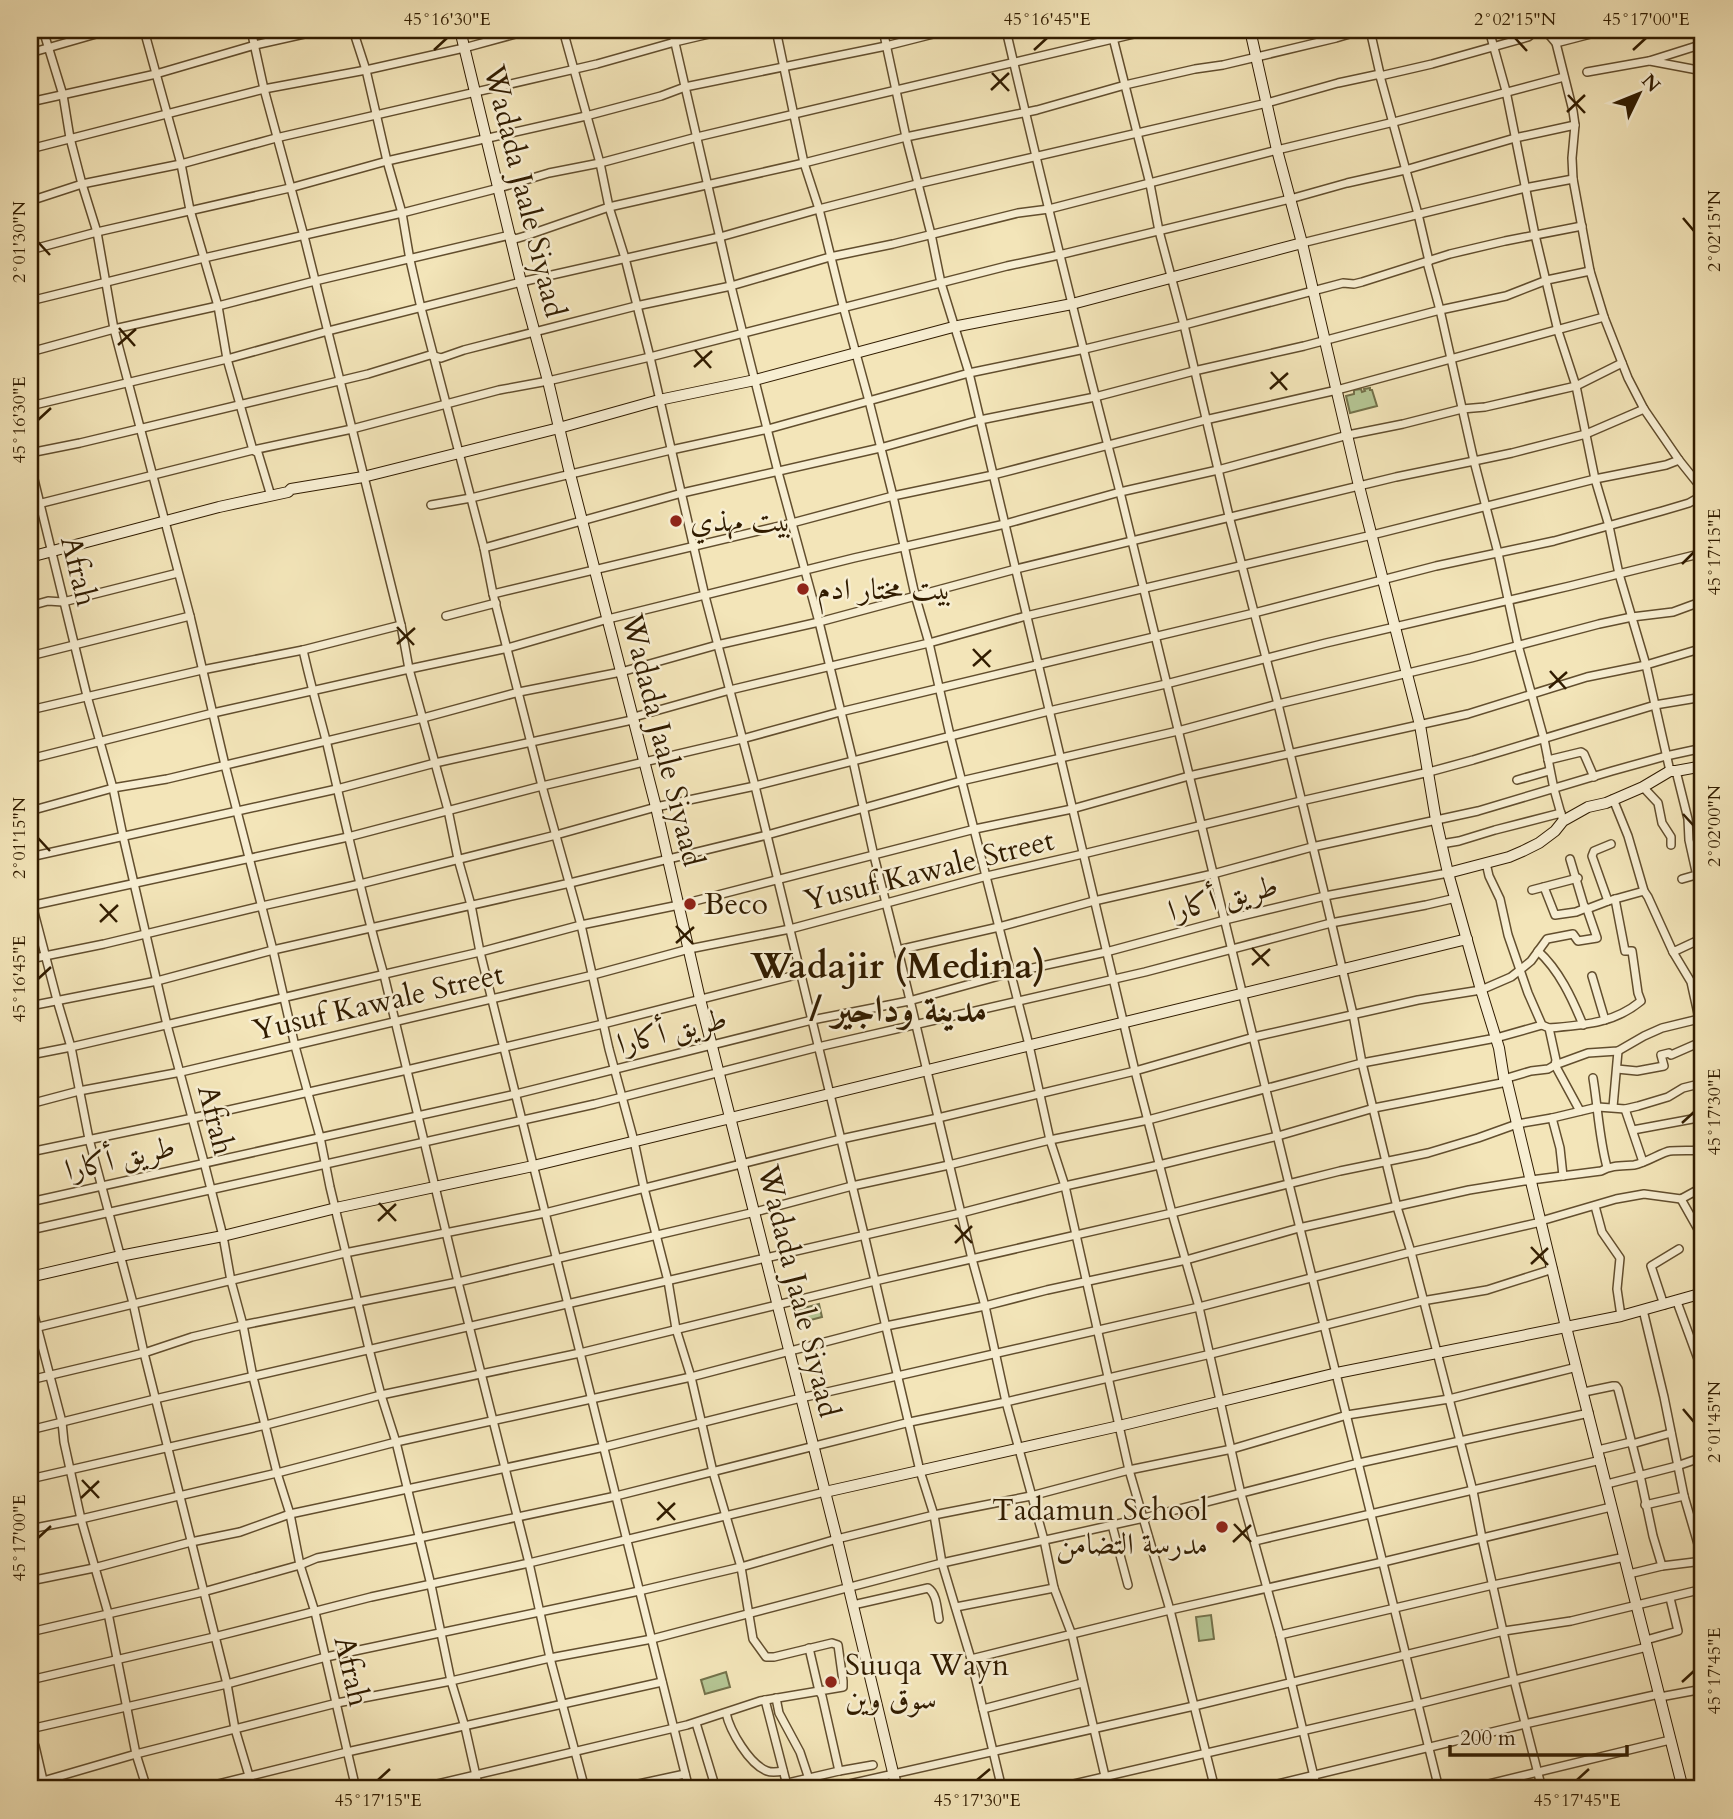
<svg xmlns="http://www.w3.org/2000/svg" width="1733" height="1819" viewBox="0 0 1733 1819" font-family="Cardo,Amiri,serif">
<rect width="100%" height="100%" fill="#f3e5b9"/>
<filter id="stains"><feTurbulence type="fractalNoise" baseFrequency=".00286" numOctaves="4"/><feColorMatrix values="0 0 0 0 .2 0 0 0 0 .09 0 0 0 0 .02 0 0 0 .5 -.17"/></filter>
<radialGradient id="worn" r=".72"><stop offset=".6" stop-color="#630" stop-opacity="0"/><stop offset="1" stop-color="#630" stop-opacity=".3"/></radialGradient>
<g fill="#b5c694" stroke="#73714a" stroke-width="2">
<path d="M1370 388V390H1372L1377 406 1350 413 1346 396 1354 394V390L1361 389 1362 392 1365 391 1364 389Z"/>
<path d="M819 1304 822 1317 799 1323 796 1310Z"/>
<path d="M1211 1615 1214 1639 1199 1641 1196 1617Z"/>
<path d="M726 1672 730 1687 705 1694 701 1680Z"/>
</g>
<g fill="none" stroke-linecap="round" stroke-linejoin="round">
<g stroke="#624e2e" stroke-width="10">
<g id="street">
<path d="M43 30 63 95 70 138 82 184 97 232 114 329 190 616 225 765 273 950 295 1046 320 1137 330 1187 369 1349 381 1395 396 1442 431 1585 451 1681 465 1727 479 1789"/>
<path d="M144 30 181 164 190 210 218 306 227 359 253 450 258 453 271 496"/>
<path d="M251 30 264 89 304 236 401 625 409 669 448 810 458 859 471 905 480 952 689 1789"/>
<path d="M353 30 366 70 387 161 402 213 410 260 421 308 484 548 493 594 542 786 581 925 609 1049 634 1141 644 1188 668 1281 676 1329 691 1377 713 1472 741 1567 753 1639 766 1657H774L832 1643 838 1645 843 1681V1687L760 1701 687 1725 416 1789"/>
<path d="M563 30 600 163 609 207 625 258 650 357 705 596 755 786 864 1234 920 1471 934 1515 942 1563 971 1659 1002 1789"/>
<path d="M672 30 731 286 778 472 819 622 853 761 874 856 898 950 972 1259 985 1306 1006 1402 1044 1540 1054 1588 1072 1635 1108 1789"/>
<path d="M776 30 804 163 819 209 843 306 869 401 893 496 915 595 929 643 950 735 1029 1045 1050 1140 1065 1186 1129 1470 1170 1610 1215 1789"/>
<path d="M883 30 906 137 931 234 941 283 969 373 1135 1071 1172 1213 1199 1307 1241 1494 1280 1635 1317 1789"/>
<path d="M1006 30C1042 184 1080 339 1120 492L1289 1184 1439 1789"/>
<path d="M1111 30 1150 184 1159 231 1184 325 1229 516 1278 704 1325 896 1353 1014 1362 1063 1397 1207 1411 1252 1473 1491 1482 1538 1514 1680 1542 1789"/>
<path d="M1370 30 1380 74"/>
<path d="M1489 30 1506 91 1535 235 1558 331 1576 386 1595 479 1609 526 1619 574 1646 665 1670 771"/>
<path d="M1545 30 1556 43 1573 111 1575 125 1572 158 1573 179 1590 271 1604 317 1628 378 1644 409 1679 460 1703 490"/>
<path d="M1556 43 1606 30"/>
<path d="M30 53 110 30"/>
<path d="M1650 61 1703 71"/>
<path d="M1587 72 1649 61 1703 44"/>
<path d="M1380 76 1418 214 1429 261"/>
<path d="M30 102 156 74 255 45 322 30"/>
<path d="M30 149 264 89 366 70 464 48 530 30"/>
<path d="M30 201 82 184 181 164 276 138 597 64 675 42 726 30"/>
<path d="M1302 243 1525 188 1573 179"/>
<path d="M30 250 97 232 290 188 387 161 586 116 661 96 685 87 886 46 949 30"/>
<path d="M1427 262 1440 310 1474 461 1512 453 1586 434 1644 409"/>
<path d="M30 301 204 258 402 213 499 188 549 173 600 163 697 137 1151 30"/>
<path d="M30 352 114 329 218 306 315 281 510 235 515 239 525 236 609 207 804 163 906 137 1037 110 1125 85 1195 69 1223 65 1336 38 1363 30"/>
<path d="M30 406 227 359 328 331 521 282 720 237 819 209 917 184 1267 103 1338 83 1380 74V76L1432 64 1528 37 1537 30"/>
<path d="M30 453 80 443 368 374 430 355 441 358 464 350 636 306 731 286 830 257 893 244 1018 213 1049 209 1277 150 1394 122 1564 77"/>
<path d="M30 463 87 696 113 788 123 836 167 1025 204 1162 223 1236 231 1281 243 1325 253 1377 277 1473 290 1514 300 1565 315 1612 356 1789"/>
<path d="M431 505 471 498 671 450 768 429 969 373 1085 349 1184 325 1343 283 1354 284 1362 282 1450 254 1505 241 1582 226"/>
<path d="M30 506 253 450 352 429 499 390 548 381 650 357 1007 266 1059 255 1290 199 1347 183 1405 170 1515 138 1575 125"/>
<path d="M484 548 682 493 880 448 980 420 1095 397 1194 371 1304 346 1440 310 1506 296 1547 280 1590 271"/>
<path d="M493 594 792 523 893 496 993 475 1205 420 1337 390 1604 317"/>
<path d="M30 606 48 601 63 602 178 573"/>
<path d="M446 616 496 603"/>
<path d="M303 650C310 682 319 713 327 744 345 821 362 899 384 975L458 1282 529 1563 550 1658 585 1789"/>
<path d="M30 656 190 616"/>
<path d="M30 710 202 670 303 650 401 625"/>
<path d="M30 759 213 713 409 669 508 648 608 619 854 558 1005 524 1120 492 1218 470 1348 435 1403 424 1462 409 1485 407 1576 386 1622 363"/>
<path d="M1548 760 1581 752 1584 754 1594 777"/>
<path d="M1676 771 1688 819 1689 840 1697 876"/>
<path d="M1517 780 1549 771"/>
<path d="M1643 787 1658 803 1662 823 1671 837V845"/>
<path d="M1613 799 1628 836 1644 891 1648 897 1673 952 1703 938"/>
<path d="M30 811 113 788 167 779 423 718 519 692 621 672 717 645 819 622 1016 569 1396 477 1474 461 1498 553 1518 645 1544 739 1554 789 1563 821"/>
<path d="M1441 844 1459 841 1495 830 1561 813"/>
<path d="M30 857 337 789 435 763 632 720 634 717 730 690 929 643 1026 616 1372 535 1595 479 1666 465 1679 460"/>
<path d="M1486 863 1489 876 1500 899 1508 935 1528 993 1542 1025 1549 1028 1556 1060 1555 1065 1580 1111"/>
<path d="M1682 879 1703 873"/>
<path d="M1544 887 1555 915 1576 912 1586 908 1584 906"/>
<path d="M1532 890 1578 878"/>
<path d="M30 897 57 1000 71 1047 89 1139 133 1303 144 1353 227 1684 235 1729 253 1789"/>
<path d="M1608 901 1592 856 1594 851 1611 844"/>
<path d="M30 906 348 837 542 786 742 739 840 712 1254 613 1436 566 1554 541 1662 511 1689 503 1703 495"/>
<path d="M1587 909 1608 901 1644 891"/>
<path d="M898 950 999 927 1094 901 1213 874 1312 847 1478 811 1612 771 1666 756 1703 748"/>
<path d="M1538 951C1559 970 1572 998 1583 1025"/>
<path d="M1673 952 1691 982 1699 1018 1703 1028"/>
<path d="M30 959 104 944 262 906 360 884 556 835 656 807 755 786 1049 711 1166 684 1326 643 1570 586 1703 553"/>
<path d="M1592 976 1605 1020"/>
<path d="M30 1006 157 981 273 950 570 883 767 835 961 781 1178 731 1278 704 1471 658 1599 624 1632 617 1673 612 1703 601"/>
<path d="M1549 1028C1583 1025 1613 1024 1641 1001L1638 993 1632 951H1625L1615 899"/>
<path d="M30 1055 71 1047 480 952 581 925 679 905 975 829 1072 809 1189 776 1468 714 1587 677 1646 665 1703 648"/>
<path d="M1617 1069 1637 1071 1664 1066 1661 1055 1669 1053 1671 1055 1703 1041"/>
<path d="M1593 1078C1598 1108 1599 1138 1607 1167"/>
<path d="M1504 1079 1531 1071 1548 1069 1555 1065 1588 1053 1618 1051 1644 1036 1662 1028 1703 1018"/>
<path d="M30 1104 79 1091 181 1072 593 975 689 949 790 929 987 876 1083 854 1301 801 1429 772 1473 760 1655 705 1703 697"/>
<path d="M1613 1107 1618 1051"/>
<path d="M1625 1109 1643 1162"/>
<path d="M1552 1118 1560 1148 1563 1176"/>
<path d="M1633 1130 1703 1117"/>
<path d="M30 1152 193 1118 407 1070 603 1024 800 974"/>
<path d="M1681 1199 1703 1238"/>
<path d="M30 1202 516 1094 812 1020 909 1001 1010 973 1106 952 1225 920 1325 896 1448 873"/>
<path d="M1595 1206 1602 1232 1620 1258 1617 1289 1621 1316"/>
<path d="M1541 1221 1616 1199 1644 1194 1681 1199 1703 1187"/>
<path d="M30 1230 595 1104 818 1047 1145 972 1331 923 1426 905 1456 898"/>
<path d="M30 1300 62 1422 64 1442 81 1519 108 1613 136 1754 147 1789"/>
<path d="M1677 1302 1698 1359 1703 1380"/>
<path d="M1664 1305 1651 1266 1679 1249"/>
<path d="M1643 1310 1664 1397 1684 1496 1645 1505"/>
<path d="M30 1329 345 1253 545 1213 841 1139 938 1118 1135 1071 1254 1037 1418 1000 1481 990 1511 977 1520 970 1531 961 1547 939 1573 934 1578 941 1597 938 1587 909 1584 906 1570 859"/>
<path d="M30 1380 144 1353 192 1337 243 1325 458 1282 755 1212 852 1186 949 1165 1050 1140 1148 1120 1362 1063 1496 1038 1542 1025"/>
<path d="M1584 1392 1613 1386H1616L1618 1389 1640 1475 1653 1536 1662 1566"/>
<path d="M30 1430 155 1399 961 1213 1065 1186 1159 1165 1278 1136 1374 1108 1507 1082"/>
<path d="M1632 1444 1671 1433"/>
<path d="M1598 1450 1631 1442"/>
<path d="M30 1479 266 1425 381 1395 580 1353 875 1281 1172 1213 1340 1171 1428 1153 1478 1138 1517 1124 1552 1118 1598 1107 1625 1109 1638 1106 1668 1097 1683 1088 1703 1083"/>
<path d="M1607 1484 1677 1466 1703 1457"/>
<path d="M1684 1496 1703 1561"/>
<path d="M1112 1525 1128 1585"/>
<path d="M30 1529 81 1519 277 1473 396 1442 691 1377 886 1326 985 1306 1047 1290 1186 1260 1299 1228 1469 1190 1531 1180 1601 1171C1612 1165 1622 1166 1634 1165 1646 1163 1662 1152 1670 1151 1680 1150 1692 1151 1703 1150"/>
<path d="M1255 1541 1601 1460"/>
<path d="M1629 1574 1662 1566 1703 1561"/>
<path d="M30 1581 94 1568 191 1542 240 1532 290 1514 604 1447 801 1398 1199 1307 1411 1252 1541 1222"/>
<path d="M853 1605 928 1588C937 1594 937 1609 939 1619"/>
<path d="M956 1607 1054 1588"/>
<path d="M30 1632 203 1592 300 1565 317 1558 419 1538 616 1496 910 1422 1006 1402 1211 1354 1422 1301 1487 1290 1553 1269"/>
<path d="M1280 1635 1493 1585 1625 1557"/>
<path d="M1646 1640 1678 1631 1670 1598"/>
<path d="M809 1648 819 1691 822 1696 839 1771"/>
<path d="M971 1659 1170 1610 1383 1562 1611 1507"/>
<path d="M30 1680 214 1637 371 1597 529 1563 825 1492"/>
<path d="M1660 1697 1703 1689"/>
<path d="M776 1698 779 1713 800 1752 809 1779"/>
<path d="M765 1700 788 1789"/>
<path d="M983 1709 1082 1683"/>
<path d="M726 1713C730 1731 749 1764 767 1771 772 1773 778 1772 783 1771"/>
<path d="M696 1723 716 1789"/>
<path d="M30 1729 227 1684 326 1657 639 1591 741 1567 837 1539 934 1515 1031 1496 1129 1470 1232 1449 1347 1415 1449 1399 1577 1367"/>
<path d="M30 1735 35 1746 45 1789"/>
<path d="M30 1782 43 1781 136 1754 337 1703 451 1681 550 1658 652 1639 942 1563 1144 1518 1359 1463 1589 1413"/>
<path d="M1682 1788 1703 1783"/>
<path d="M198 1789 347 1752 662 1682"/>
<path d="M615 1789 685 1774"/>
<path d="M762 1789 839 1771 873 1765"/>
<path d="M827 1789 1194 1706 1504 1631 1571 1621 1703 1589"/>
<path d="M1052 1789 1418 1704 1647 1647"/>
<path d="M1257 1789 1525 1724 1659 1694"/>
<path d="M1468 1789 1670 1740"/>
</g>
</g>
<g stroke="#311c00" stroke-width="12">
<g id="secondary">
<path d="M460 30 521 282 548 381 570 474 656 807 700 999 837 1539 897 1789"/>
<path d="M1250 30 1277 150 1302 243 1359 486 1420 725 1436 820 1448 873 1481 990 1499 1048 1504 1079 1507 1082 1566 1327 1683 1789"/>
<path d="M30 557 219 507 288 492 291 489 363 477 559 428 659 400 755 380 953 327 1072 304 1302 243"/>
<path d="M1448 873 1509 857 1523 851 1539 843 1555 831 1563 821 1588 807 1606 803 1643 787 1670 771H1676L1703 766"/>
<path d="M30 1277 120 1256 223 1236 336 1208 533 1166 1467 939"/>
<path d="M825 1492 1119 1426 1337 1373 1621 1316 1703 1293"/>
</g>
</g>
<use href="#street" stroke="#f7eed2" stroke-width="7"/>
<use href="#secondary" stroke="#f7eed2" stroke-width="10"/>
</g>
<path fill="none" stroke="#311c00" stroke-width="2.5" d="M1515 38 1527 51M434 50 447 38M1034 50 1047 38M1633 50 1646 38M992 73 1009 91M991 90 1009 73M1568 95 1585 113M1567 112 1585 95M1683 218 1694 231M38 242 50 255M119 328 135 346M118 345 136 329M695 350 711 368M694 367 712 351M1271 372 1287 390M1270 389 1288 373M38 420 51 408M1682 564 1694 552M397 627 414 645M397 644 415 628M973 649 990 667M973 666 991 650M1550 671 1566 689M1549 688 1567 672M1683 814 1694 826M38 838 50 851M100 904 117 922M100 922 118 905M676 926 693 944M676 943 694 927M1252 948 1269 966M1252 965 1270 949M38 979 51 967M1682 1123 1694 1112M379 1203 396 1221M378 1221 396 1204M955 1225 972 1243M955 1243 972 1226M1531 1247 1548 1265M1531 1264 1548 1248M1683 1409 1694 1422M82 1480 99 1498M81 1498 99 1481M658 1502 675 1520M657 1520 675 1503M1234 1524 1251 1542M38 1538 51 1526M1233 1542 1251 1525M1682 1682 1694 1671M378 1780 390 1769M977 1780 990 1769M1577 1780 1589 1769"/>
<g fill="#8f2418" stroke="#f7eed2" stroke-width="2.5">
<circle cx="676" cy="521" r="7"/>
<circle cx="803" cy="589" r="7"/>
<circle cx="690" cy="904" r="7"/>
<circle cx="1222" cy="1527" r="7"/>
<circle cx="831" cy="1682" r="7"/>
</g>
<g text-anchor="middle" stroke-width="5" stroke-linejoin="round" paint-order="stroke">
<g font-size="30" fill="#311c00" stroke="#f7eed2">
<text transform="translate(525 191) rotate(76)" y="10">Wadada Jaale Siyaad</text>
<text transform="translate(79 571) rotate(76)" y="10">Afrah</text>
<text transform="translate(663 740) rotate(76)" y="10">Wadada Jaale Siyaad</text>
<text transform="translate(929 870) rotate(-14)" y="10">Yusuf Kawale Street</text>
<text transform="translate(1223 898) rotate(-14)" y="10">طريق أكارا</text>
<text transform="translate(378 1002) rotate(-13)" y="10">Yusuf Kawale Street</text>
<text transform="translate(672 1031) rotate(-14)" y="10">طريق أكارا</text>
<text transform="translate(216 1120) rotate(76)" y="10">Afrah</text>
<text transform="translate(120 1158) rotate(-13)" y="10">طريق أكارا</text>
<text transform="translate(799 1291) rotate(76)" y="10">Wadada Jaale Siyaad</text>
<text transform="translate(352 1671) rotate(77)" y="10">Afrah</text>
</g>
<g font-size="30" fill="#311c00" stroke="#f7eed2" text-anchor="start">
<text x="690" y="531">بيت مهذي</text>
<text x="817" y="599">بيت مختار ادم</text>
<text x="704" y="914">Beco</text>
<text x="1208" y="1520" text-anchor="end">Tadamun School<tspan x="1208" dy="34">مدرسة التضامن</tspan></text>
<text x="845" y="1675">Suuqa Wayn<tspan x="845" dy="34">سوق وين</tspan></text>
</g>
<g font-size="37" font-weight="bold" fill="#311c00" stroke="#f7eed2">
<text x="898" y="978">Wadajir (Medina)<tspan x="898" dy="43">/ مدينة وداجير</tspan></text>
</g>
</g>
<rect width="1733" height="1819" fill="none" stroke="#f3e5b9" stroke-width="77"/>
<g transform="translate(1639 94) rotate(47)" stroke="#f7eed2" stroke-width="5" paint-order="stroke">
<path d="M0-5L12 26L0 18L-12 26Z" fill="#311c00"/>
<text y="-10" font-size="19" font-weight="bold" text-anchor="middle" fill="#311c00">N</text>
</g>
<path d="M1450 1745v10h177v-10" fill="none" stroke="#311c00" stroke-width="3.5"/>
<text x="1460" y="1745" font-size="21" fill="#311c00" stroke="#f7eed2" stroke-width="5" paint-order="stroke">200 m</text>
<rect x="38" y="38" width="1656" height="1742" fill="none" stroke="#311c00" stroke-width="2.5"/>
<g font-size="18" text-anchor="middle" fill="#311c00">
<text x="447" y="25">45°16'30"E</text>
<text x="1047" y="25">45°16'45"E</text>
<text x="1515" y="25">2°02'15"N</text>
<text x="1646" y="25">45°17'00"E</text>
<text transform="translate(1714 231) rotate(-90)" y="6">2°02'15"N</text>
<text transform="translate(19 242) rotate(-90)" y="6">2°01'30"N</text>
<text transform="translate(19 420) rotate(-90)" y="6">45°16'30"E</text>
<text transform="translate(1714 552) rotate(-90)" y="6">45°17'15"E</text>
<text transform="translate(1714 826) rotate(-90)" y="6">2°02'00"N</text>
<text transform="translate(19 838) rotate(-90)" y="6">2°01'15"N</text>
<text transform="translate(19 979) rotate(-90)" y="6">45°16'45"E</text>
<text transform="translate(1714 1112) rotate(-90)" y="6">45°17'30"E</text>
<text transform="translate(1714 1422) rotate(-90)" y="6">2°01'45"N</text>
<text transform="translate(19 1538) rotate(-90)" y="6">45°17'00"E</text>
<text transform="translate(1714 1671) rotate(-90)" y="6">45°17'45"E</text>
<text x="378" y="1806">45°17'15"E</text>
<text x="977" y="1806">45°17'30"E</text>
<text x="1577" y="1806">45°17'45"E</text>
</g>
<rect width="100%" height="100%" filter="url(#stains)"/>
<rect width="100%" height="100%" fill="url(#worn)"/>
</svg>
